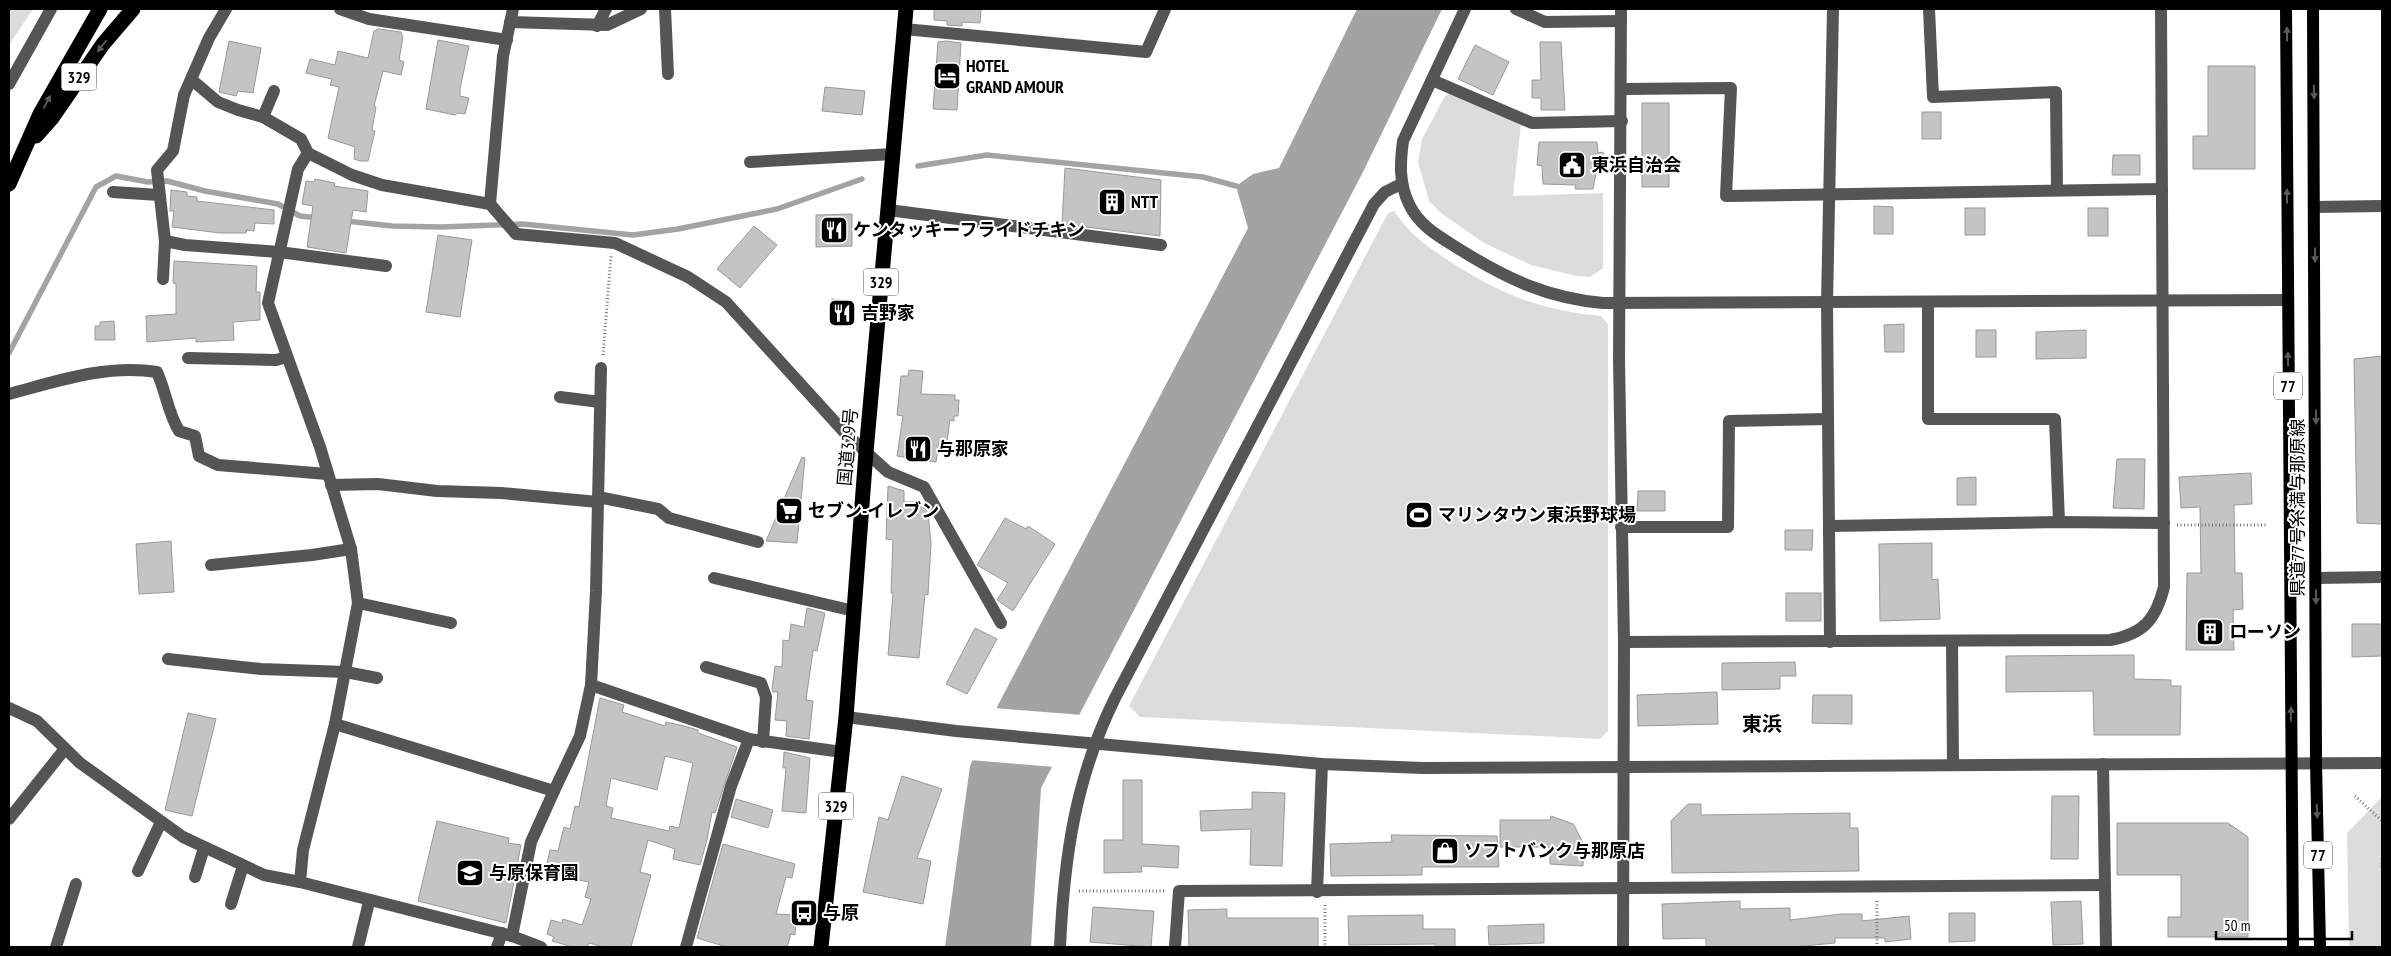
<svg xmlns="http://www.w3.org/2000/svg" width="2391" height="956" viewBox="0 0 2391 956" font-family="'PT Sans Narrow','Noto Sans JP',sans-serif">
<rect width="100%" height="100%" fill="#fff"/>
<g fill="#dcdcdc">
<path d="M9 9H33L9 45Z"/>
<path d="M1453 93 1521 124 1513 196 1603 193V268L1590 277 1576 276 1531 265 1484 243 1441 213 1429 201 1418 162 1422 139 1445 96Z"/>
<path d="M1394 211C1410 235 1430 249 1454 264 1504 296 1542 310 1601 316L1608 324V731L1600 739 1140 717 1129 706 1388 213Z"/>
<path d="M2382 797V947H2349L2347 833Z"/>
</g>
<path fill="#a3a3a3" d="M1357 9H1442L1363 172 1041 788 1031 947H945L970 766 998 705 1248 228 1236 186 1253 174 1279 168Z"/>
<path fill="#fff" d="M994 708 1082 715 1055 767 970 760Z"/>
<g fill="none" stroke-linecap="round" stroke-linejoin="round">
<g stroke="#a3a3a3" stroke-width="5.5">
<path d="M918 166 987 155 1203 177 1236 186"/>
<path d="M346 221 392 226 441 227 523 224 633 235 678 229 777 209 862 179"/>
<path d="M9 353 96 187 116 176 148 182 167 181 205 191 278 204 300 216 319 218"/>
</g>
</g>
<g fill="#c4c4c4" stroke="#999" fill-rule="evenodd">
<path d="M934 9H981L980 23 962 22V26L947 25V21L934 20Z"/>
<path d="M378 29 401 32 403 37 399 60 404 62 401 75 383 71 374 106 376 107 372 130 375 131 368 161H360L354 159 355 147 328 138 339 87 330 85 332 79 306 73 310 59 335 65 338 51 368 58 374 31Z"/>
<path d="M438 40 469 46 460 89V96L469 98 465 114 458 113 455 115 426 109Z"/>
<path d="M229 41 261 48 253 93 238 91 236 96 219 92Z"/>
<path d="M946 41 961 43 957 110 933 109 938 42Z"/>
<path d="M1540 42H1561L1565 110H1541V98H1532V80H1541Z"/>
<path d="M1475 45 1509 62 1493 95 1458 79Z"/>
<path d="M2208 66H2255V169H2193V136H2208Z"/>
<path d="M825 87 865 91 862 115 822 111Z"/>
<rect x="1642" y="103" width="27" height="84"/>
<rect x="1922" y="112" width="19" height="27"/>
<path d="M1539 142H1597L1598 153 1603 152 1604 167 1597 168 1593 189H1575L1576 185 1543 184 1542 166 1537 165Z"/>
<path d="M2113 155H2140V175H2112Z"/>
<path d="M1065 168 1161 180 1160 236 1062 224Z"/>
<path d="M315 179 335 183 334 186 368 191 366 212 353 210 346 253 307 247 313 206 302 204 306 181 314 182Z"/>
<path d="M171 190 187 192V196L197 197V201L274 210V224L255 223 254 231 247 230 246 233H220L172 227 174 211H170Z"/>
<path d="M1874 206 1893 207V234H1874Z"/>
<rect x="1965" y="208" width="20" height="27"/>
<rect x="2088" y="208" width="20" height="28"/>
<path d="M852 214V246L816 247V215Z"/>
<path d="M754 226 777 245 740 288 717 269Z"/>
<path d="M438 235 472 240 460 317 426 312Z"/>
<path d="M174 261 257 266 256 292H260V320L233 322 234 340 196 342V338L147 342 146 316 176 314V284L173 283Z"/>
<path d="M832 299 853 301 851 326 830 325Z"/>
<path d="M114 321 115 340H95V326H100V322Z"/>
<path d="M1904 324V352H1885L1884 325Z"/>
<rect x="1976" y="330" width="20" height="27"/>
<path d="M2086 330V358L2036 359V332Z"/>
<path d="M2382 356V524L2357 523 2354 359Z"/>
<path d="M909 370 923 371 921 394 955 395V400H959L958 416H954V421L950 420 947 441H939L936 462 897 456 903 416 897 415 901 376H908Z"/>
<path d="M802 457 805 458 797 543 766 541Z"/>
<path d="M2117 459H2145L2144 509 2113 508Z"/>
<path d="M2251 473 2252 504 2234 505 2235 573H2242L2243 609 2233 610 2234 650H2186L2187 573H2201L2200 507 2181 508 2179 477Z"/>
<path d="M1976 477V505H1957V478Z"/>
<path d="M888 486 904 491V502H920L928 513 931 543 928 595 925 594 919 658 888 655 893 593H891L893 540 886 539Z"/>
<path d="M1638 491H1665V511H1637Z"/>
<path d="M1005 518 1026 529 1028 526 1055 544 1013 611 997 600 1008 583 977 565Z"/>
<path d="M1785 530H1813L1812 550H1785Z"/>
<path d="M171 541 174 592 139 594 136 544Z"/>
<path d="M1932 543V580L1938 579 1940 619 1880 621 1879 544Z"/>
<rect x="1786" y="593" width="35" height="28"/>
<path d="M807 608 825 613 817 651 813 650 806 700 813 701 809 739 786 736 787 721 775 720 778 692H773L772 689 775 666 782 667 783 640 789 641 791 624 804 627Z"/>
<path d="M2352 624H2382V656L2352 657Z"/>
<path d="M975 628 997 639 967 694 946 684Z"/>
<path d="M2134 655V679L2171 680V686H2181L2180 735H2094L2093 691 2006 692V656Z"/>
<path d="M1795 662 1796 676H1780V689L1722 690V663Z"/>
<path d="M1717 692 1718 724 1638 726 1637 695Z"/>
<path d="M1813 695H1852V724L1812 723Z"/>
<path d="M600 698 624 705 622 712 665 726 666 722 684 726 698 730V733L737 747 715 813 712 812 707 840 700 865 673 859 675 849 648 840 640 872 651 875 631 947H604L589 943 587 947H573L552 941 554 937 547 934 551 920 562 923 563 919 582 925 591 899 585 897 589 882 545 873 550 850 558 851 564 827 570 829 575 806 579 807ZM665 756 693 763 679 828 670 826 669 831 611 818 613 808 606 806 611 778 657 790Z"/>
<path d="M188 713 216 719 192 816 165 810Z"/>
<path d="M784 752 810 758 806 813 782 811 786 768H783Z"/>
<path d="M902 776 942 789 917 858 931 861 923 904 863 892 879 817 888 820Z"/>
<path d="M1123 780H1142V844L1179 846 1178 868 1141 866 1142 872 1104 873V840H1123Z"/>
<path d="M1252 792 1285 793 1282 866 1250 865 1251 829 1201 831 1200 811 1252 809Z"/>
<path d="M2052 796H2079L2078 859H2051Z"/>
<path d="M736 799 773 810 768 828 731 817Z"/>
<path d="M1688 804H1701V815L1850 813V828H1858L1859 871 1672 873 1671 821Z"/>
<path d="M1551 816 1573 824 1575 827 1584 845 1583 866 1550 864V847H1500V820H1550Z"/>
<path d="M437 821 509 838 508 843 521 845 506 923 418 901Z"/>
<path d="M2117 823H2228L2248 837V937H2168V917H2181V875H2117Z"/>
<path d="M1391 835 1497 836 1499 867H1422V875L1331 876 1330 844 1392 842Z"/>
<path d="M723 844 795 864 792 878 786 877 776 914 796 915 795 935 791 934 787 947H727L697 938Z"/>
<path d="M1740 901V909L1790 908V920L1841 914H1862V921L1909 916 1911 939 1885 942V938H1835V943L1793 947H1706V938L1663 939 1662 904Z"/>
<path d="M2081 901 2083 944 2053 945 2051 902Z"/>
<path d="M1093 907 1154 911 1151 947 1090 942Z"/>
<path d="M1227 909V918H1318V947H1189L1188 910Z"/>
<path d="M1949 913H1975V941L1949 942Z"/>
<path d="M1423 915V929H1455V947H1435V944L1349 945 1348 916Z"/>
<path d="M1544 924V943L1489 945 1488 926Z"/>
</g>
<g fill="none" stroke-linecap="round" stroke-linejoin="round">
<g stroke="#777" stroke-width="3" stroke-dasharray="1 2.5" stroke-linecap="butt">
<path d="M603 355 611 256"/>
<path d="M2177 525H2268"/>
<path d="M2355 796 2382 821"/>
<path d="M2382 859V867"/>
<path d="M1079 891H1166"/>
<path d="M1877 901V947"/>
<path d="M1325 905V947"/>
</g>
<g stroke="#555" stroke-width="12">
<path d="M340 9 369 19 507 40"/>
<path d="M665 9 668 74"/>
<path d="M1465 9 1403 141C1400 164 1399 183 1409 204 1419 226 1440 237 1459 249 1507 279 1547 298 1603 303L2287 300"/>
<path d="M1516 9 1545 22 1621 21"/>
<path d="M1621 9 1619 360 1624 642 1623 947"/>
<path d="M1929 9 1933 97 2056 92 2057 190"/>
<path d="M510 22 607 25 641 9"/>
<path d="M597 26 606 9"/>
<path d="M904 29 1146 52 1165 9"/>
<path d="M192 80 218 102 238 110 263 117 301 139 308 153"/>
<path d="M1432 80 1532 123 1622 121"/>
<path d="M9 84 51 9"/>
<path d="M1622 89 1731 88 1726 196 2162 189"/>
<path d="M263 117 274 91"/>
<path d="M750 162 893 154"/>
<path d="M113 192 159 195"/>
<path d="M490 204 503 56 513 9"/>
<path d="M2315 207 2382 206"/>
<path d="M888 210 1161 245"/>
<path d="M165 241 185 245 279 252 386 266"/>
<path d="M163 279 165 241 157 170 173 151 184 95 209 38 226 9"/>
<path d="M1928 303V419H2055L2059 522"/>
<path d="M188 358 276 360 287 357"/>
<path d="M9 394C57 381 107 364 157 372 166 392 168 413 179 431L195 436 199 456 218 465 327 474"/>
<path d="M560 397 600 402"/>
<path d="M331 485 378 484 437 491 501 493 598 502"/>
<path d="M598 497 658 509 669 518 758 542"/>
<path d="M1831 526 2059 522 2164 523"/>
<path d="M1621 527H1728L1729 421 1828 419"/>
<path d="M211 565 312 555 351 549"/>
<path d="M714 578 854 611"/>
<path d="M2316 578 2382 577"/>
<path d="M358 603 451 623"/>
<path d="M1624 642 2110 640C2144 634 2156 619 2164 587L2161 9"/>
<path d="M1830 642 1827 303 1833 9"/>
<path d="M1952 642 1953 765"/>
<path d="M168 659 261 669 346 672 377 678"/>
<path d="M706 667 761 683 766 697 763 742"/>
<path d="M591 685 749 739 842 752"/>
<path d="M9 708 37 721 80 763 183 837 264 875 300 882"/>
<path d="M846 717 956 731 1322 764 1423 768 2382 763"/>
<path d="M335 724 554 791 580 736 591 685 596 591 601 368"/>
<path d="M2103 764 2106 947"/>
<path d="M9 819 64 750"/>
<path d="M138 871 161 822"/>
<path d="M195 877 204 848"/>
<path d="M1317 892 1322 764"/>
<path d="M231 904 243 866"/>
<path d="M512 936 531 842 554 791"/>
<path d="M56 947 76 884"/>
<path d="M358 947 369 902"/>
<path d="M497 947 502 933"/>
<path d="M541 947 512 936 300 882 303 850 335 724 358 603 351 549 320 447 268 303 298 169 308 153 352 175 382 185 490 204 516 234 615 243 688 277 726 302 845 433 888 472 924 487 1001 623"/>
<path d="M686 947 731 786 749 739"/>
<path d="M1060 947C1064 858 1075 779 1115 698L1374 204 1385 192 1401 184"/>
<path d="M1175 947 1179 891 2105 885"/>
</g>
<g stroke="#000" stroke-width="12">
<path d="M2286 9 2293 947"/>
<path d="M2313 9 2316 763 2320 947"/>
</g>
<g stroke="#000" stroke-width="15">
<path d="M36 136 52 118 103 44 133 9"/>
<path d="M9 184 40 114 100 9"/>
<path d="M821 947 846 717 866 452 906 9"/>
</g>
</g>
<defs><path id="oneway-solid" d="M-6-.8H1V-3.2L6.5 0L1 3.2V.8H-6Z" transform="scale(1.25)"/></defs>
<g fill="#595959">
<use href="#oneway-solid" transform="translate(2287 34) rotate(-90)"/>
<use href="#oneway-solid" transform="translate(102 46) rotate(128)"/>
<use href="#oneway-solid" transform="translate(2314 92) rotate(89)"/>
<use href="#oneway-solid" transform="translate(47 102) rotate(-62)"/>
<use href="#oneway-solid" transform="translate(2287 196) rotate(-90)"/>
<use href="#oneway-solid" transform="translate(2315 255) rotate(90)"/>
<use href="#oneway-solid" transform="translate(2288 359) rotate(-91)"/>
<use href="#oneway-solid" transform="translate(2316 417) rotate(90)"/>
<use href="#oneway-solid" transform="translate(2316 597) rotate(91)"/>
<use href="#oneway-solid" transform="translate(2291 714) rotate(-89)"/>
<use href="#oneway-solid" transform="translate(2317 811) rotate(88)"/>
</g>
<defs>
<g id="hotel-square" transform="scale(1.4375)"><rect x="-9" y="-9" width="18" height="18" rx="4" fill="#000" stroke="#fff"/><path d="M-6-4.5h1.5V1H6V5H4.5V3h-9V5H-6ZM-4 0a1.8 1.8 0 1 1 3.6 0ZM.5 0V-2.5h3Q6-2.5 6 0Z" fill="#fff"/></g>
<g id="civic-square" transform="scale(1.4375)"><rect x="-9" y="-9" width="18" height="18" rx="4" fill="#000" stroke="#fff"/><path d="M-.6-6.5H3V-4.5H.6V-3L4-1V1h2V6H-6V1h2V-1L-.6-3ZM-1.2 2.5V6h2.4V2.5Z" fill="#fff"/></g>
<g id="building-square" transform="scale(1.4375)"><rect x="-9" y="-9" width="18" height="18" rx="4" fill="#000" stroke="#fff"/><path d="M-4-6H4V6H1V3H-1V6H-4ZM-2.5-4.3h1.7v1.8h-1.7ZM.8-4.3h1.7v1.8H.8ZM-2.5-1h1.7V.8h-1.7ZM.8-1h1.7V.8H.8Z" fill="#fff"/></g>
<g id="restaurant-square" transform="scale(1.4375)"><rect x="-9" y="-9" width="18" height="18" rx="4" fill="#000" stroke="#fff"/><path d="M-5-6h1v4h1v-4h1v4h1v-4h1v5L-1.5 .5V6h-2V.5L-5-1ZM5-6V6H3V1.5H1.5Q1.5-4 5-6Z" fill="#fff"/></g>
<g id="supermarket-square" transform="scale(1.4375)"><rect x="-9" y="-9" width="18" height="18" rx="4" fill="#000" stroke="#fff"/><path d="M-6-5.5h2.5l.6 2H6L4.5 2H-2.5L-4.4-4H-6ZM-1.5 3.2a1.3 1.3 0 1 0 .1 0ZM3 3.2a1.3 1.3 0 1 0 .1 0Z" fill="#fff"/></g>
<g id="stadium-square" transform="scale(1.4375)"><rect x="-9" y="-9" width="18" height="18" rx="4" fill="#000" stroke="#fff"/><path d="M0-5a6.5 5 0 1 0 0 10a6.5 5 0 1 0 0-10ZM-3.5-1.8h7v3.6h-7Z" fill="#fff"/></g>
<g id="shop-square" transform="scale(1.4375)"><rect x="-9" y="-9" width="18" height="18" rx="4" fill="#000" stroke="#fff"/><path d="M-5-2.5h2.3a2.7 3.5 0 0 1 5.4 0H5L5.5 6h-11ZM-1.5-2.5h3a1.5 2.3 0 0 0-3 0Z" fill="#fff"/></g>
<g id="school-square" transform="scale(1.4375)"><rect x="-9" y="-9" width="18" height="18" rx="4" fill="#000" stroke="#fff"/><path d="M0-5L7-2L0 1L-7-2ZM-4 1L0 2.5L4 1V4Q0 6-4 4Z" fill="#fff"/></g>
<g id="bus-square" transform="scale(1.4375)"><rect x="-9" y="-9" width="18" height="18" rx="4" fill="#000" stroke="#fff"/><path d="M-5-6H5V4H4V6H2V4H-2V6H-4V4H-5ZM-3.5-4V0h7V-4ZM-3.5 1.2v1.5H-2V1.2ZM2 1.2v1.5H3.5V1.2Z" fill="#fff"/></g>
</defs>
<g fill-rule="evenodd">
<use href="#hotel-square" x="947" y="76"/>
<use href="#civic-square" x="1572" y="165"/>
<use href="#building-square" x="1112" y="202"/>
<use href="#restaurant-square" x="834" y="230"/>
<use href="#restaurant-square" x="842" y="313"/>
<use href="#restaurant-square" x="918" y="449"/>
<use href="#supermarket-square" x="789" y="511"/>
<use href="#stadium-square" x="1419" y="515"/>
<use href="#building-square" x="2210" y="632"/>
<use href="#shop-square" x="1445" y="851"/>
<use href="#school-square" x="470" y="873"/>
<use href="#bus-square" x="804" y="913"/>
</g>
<g text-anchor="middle" stroke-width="4" stroke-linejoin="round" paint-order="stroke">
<g fill="#fff" stroke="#4c4c4c" stroke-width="1">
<rect x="61.5" y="63.5" width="35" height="27" rx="4"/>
<rect x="863.5" y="268.5" width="35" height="27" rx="4"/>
<rect x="2274" y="372.5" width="28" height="27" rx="4"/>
<rect x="818.5" y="792.5" width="35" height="27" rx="4"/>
<rect x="2304" y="841.5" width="28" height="27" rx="4"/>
</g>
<g font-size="16" font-weight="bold" fill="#000">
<text x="79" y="83">329</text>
<text x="881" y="288">329</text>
<text x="2288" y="392">77</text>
<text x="836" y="812">329</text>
<text x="2318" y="861">77</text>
</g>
<g font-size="18" font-weight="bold" fill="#000" stroke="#fff" text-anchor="start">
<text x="966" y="72">HOTEL<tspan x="966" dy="21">GRAND AMOUR</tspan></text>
<text x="1591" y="171">東浜自治会</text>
<text x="1131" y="208">NTT</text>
<text x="853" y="236">ケンタッキーフライドチキン</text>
<text x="861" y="319">吉野家</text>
<text x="937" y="455">与那原家</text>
<text x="808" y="517">セブン-イレブン</text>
<text x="1438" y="521">マリンタウン東浜野球場</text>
<text x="2229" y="638">ローソン</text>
<text x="1464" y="857">ソフトバンク与那原店</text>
<text x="489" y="879">与原保育園</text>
<text x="823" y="919">与原</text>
</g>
<g font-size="18" fill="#000" stroke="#fff">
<text transform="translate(848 447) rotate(-85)" y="6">国道329号</text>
<text transform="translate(2298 508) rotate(-90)" y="6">県道77号糸満与那原線</text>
</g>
<g font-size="20" font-weight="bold" fill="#000" stroke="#fff">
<text x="1762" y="731">東浜</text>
</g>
</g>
<rect width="2391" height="956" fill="none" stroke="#000000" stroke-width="20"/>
<path d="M2216 931v8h136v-8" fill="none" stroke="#000000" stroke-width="2.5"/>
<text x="2224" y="931" font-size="15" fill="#000000" stroke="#ffffff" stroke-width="4" paint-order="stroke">50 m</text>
</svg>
